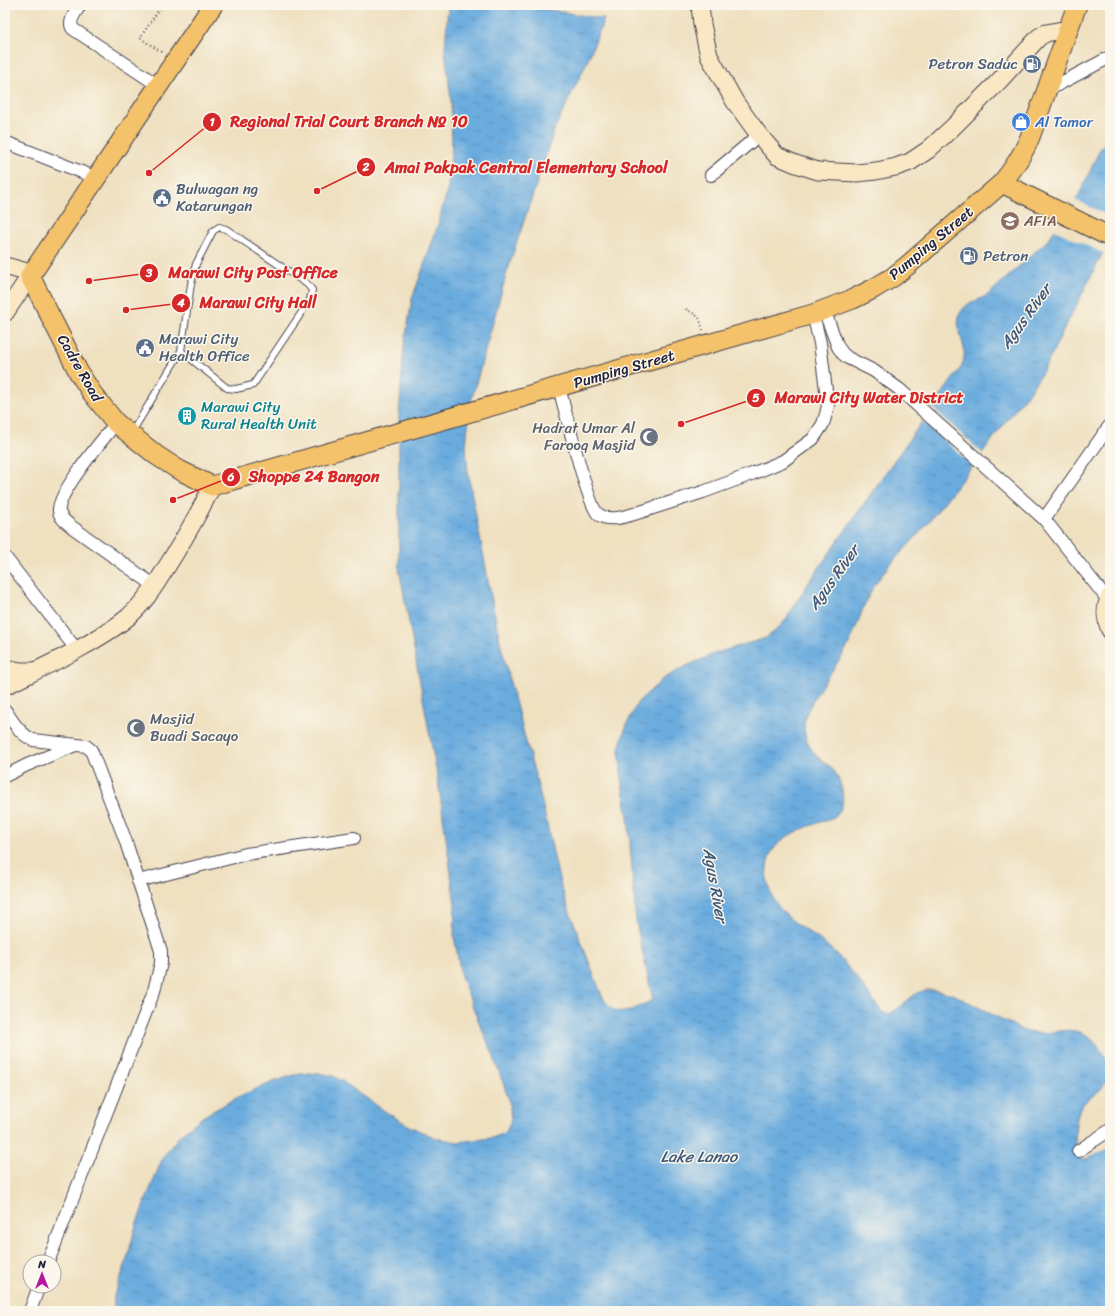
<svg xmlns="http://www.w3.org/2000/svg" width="1115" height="1316" viewBox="0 0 1115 1316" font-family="Sriracha,sans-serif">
<defs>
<pattern id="water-ripples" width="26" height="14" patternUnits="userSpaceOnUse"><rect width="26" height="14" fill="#6bacde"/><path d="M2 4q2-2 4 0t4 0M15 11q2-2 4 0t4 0" fill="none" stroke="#588cb5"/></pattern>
</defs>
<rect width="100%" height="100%" fill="#fbf7ec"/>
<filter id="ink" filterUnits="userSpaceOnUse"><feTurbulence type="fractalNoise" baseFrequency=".025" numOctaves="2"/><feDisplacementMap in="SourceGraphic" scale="8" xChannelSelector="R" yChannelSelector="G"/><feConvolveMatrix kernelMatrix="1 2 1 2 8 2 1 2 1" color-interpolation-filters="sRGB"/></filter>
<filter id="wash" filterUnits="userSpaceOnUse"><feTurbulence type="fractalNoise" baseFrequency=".012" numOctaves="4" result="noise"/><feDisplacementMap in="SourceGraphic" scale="16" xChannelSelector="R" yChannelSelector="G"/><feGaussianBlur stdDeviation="0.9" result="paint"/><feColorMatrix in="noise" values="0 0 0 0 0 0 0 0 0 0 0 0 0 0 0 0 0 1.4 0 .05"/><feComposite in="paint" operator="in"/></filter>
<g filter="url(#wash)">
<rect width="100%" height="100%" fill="#efe0c0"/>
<path fill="url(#water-ripples)" stroke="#46678c" d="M448 5H520L604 19 588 60 555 128 507 272 470 405 466 446 468 474 499 637 512 690 540 793 558 875 566 902 602 996C617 1023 631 1010 653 1000L636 922 628 817 622 783 619 748 627 724 638 702 662 680 682 668 716 653 766 638 778 629 787 618 807 585 896 458 960 369C963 363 965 358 964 351 963 335 950 319 967 305 972 301 983 299 989 294L1048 240 1080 193 1100 149 1110 138V244L1102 254C1089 281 1075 308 1061 335 1055 348 1049 361 1041 374 1030 393 1014 410 1001 428 973 465 946 501 916 537 903 551 889 564 878 580 864 599 859 623 849 644 836 668 817 688 807 713 800 729 807 747 819 758 824 763 830 765 834 771 843 784 848 807 834 817 804 829 763 836 767 878 769 894 776 906 788 917 803 930 822 939 836 954 853 971 868 994 883 1013L890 1014 917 993 926 990H935L953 994 1024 1031C1028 1032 1032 1033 1036 1033 1050 1035 1065 1027 1079 1032 1088 1035 1094 1041 1100 1049 1110 1062 1112 1078 1100 1090 1094 1095 1088 1099 1083 1104 1076 1114 1074 1131 1076 1143 1076 1149 1080 1154 1083 1160L1110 1148V1311H114V1296L126 1263 136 1225 163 1157 180 1135 192 1125 204 1116 242 1095 278 1080 294 1075 310 1073 323 1074 333 1076 342 1081 386 1112 411 1127 436 1138 458 1142 492 1138 503 1134 507 1130 511 1120 509 1100 492 1052 478 1020 461 976 454 936 455 904 438 780 399 568V416L404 347 412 299 438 225 448 187 452 147 451 100 445 50Z"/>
<g fill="#efe0c0">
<path d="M1073 199 1110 216V247L1105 254 1053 229Z"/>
<path d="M931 406 983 454 974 467 921 420Z"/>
</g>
</g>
<g filter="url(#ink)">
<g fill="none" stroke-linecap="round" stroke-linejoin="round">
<g stroke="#413e4f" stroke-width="8">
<path id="lane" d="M132 432 181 351 191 284 196 264 213 231 219 227 226 229 307 284 312 290 310 300 253 385 236 389 227 388 181 351"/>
</g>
<g stroke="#413e4f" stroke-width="14">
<g id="street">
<path d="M80 5C76 12 67 22 73 29L159 86"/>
<path d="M1048 90 1110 57"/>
<path d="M5 142 97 178"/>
<path d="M711 175 759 135"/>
<path d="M824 310 838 347 843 354 848 358 874 371 899 389 1044 519 1108 600"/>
<path d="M559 387C564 406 588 506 598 514 608 522 623 517 634 514L703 492 752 474 783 461 813 439 823 424 826 414 828 406 820 343 813 314"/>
<path d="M116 423C104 438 57 493 59 511 60 518 66 522 72 527L155 586"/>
<path d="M1044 519 1110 425"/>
<path d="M5 557 76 649"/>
<path d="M5 710C13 722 20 734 33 740L86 746 91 750 125 839 161 951V963L154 991 48 1262"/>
<path d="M5 776 27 765 73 746"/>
<path d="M138 881 246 854 354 838"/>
<path d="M1078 1151 1110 1130"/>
<path d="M30 1311 39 1286"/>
</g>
</g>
<g stroke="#413e4f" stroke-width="19">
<g id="secondary">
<path d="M700 5 702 24 709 56 735 102 759 135 777 156 796 164 818 171 857 173 876 171 896 167 910 162 928 150 952 128 999 81 1039 37 1046 33 1068 29"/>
<path d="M5 266 23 271 30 276 5 313"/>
<path d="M1110 596C1104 608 1105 618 1110 630"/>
<path d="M5 668 21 671H34"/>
<path d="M5 686C43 667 88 647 122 622 145 605 159 579 174 555 188 532 201 510 212 486"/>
</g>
</g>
<g stroke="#413e4f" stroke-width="21">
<g id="primary">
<path d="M213 5 30 276 79 373 92 393 116 423 156 455 179 470 212 486 813 314 853 299 873 289 893 277 908 265 1002 183C1014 168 1023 155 1030 137L1077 5"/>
<path d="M1002 183 1110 237"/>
</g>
</g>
<g stroke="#413e4f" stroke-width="2" stroke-dasharray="1 3" stroke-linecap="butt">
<path d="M162 5 140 38 163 53"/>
<path d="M686 309 699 317 703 330"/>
</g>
<use href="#lane" stroke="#fff" stroke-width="6"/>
<use href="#street" stroke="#fff" stroke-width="12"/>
<use href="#secondary" stroke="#fae7c3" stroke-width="17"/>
<use href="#primary" stroke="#f3c26a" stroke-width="19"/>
</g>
</g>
<defs>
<g id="fuel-disc" transform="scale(1)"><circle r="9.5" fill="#5c6f8a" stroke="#fbf7ec"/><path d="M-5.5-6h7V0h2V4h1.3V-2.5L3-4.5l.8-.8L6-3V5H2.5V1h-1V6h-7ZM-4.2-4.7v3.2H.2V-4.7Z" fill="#fff"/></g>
<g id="shop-disc" transform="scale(1)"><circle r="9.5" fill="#3f7fe0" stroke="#fbf7ec"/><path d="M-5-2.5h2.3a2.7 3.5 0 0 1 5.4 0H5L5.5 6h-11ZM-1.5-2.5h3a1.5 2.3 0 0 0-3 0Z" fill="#fff"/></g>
<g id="civic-disc" transform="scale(1)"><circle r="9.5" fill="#5c6f8a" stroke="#fbf7ec"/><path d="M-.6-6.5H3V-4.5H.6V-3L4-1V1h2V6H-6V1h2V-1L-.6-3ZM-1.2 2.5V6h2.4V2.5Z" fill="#fff"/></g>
<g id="school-disc" transform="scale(1)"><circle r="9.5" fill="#8d6e63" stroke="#fbf7ec"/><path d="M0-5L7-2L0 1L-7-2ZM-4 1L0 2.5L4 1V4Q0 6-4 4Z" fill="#fff"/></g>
<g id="building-disc" transform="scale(1)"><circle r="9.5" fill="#0f9aa8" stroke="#fbf7ec"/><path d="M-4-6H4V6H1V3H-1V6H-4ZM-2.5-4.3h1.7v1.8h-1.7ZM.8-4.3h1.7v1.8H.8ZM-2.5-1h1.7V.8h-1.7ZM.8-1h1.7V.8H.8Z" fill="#fff"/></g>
<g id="mosque-disc" transform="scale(1)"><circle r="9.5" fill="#6b7280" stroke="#fbf7ec"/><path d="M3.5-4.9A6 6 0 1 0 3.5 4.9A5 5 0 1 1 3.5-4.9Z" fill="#fff"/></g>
</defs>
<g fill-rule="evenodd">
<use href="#fuel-disc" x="1032" y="64"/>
<use href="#shop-disc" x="1021" y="122"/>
<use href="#civic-disc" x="162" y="198"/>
<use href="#school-disc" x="1010" y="221"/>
<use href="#fuel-disc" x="969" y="256"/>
<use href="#civic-disc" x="145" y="348"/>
<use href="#building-disc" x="187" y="416"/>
<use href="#mosque-disc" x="649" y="437"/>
<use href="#mosque-disc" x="136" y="728"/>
</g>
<g text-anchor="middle" stroke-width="3" stroke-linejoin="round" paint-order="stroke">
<g font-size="15" fill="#4e5e75" stroke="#fbf7ec" text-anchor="start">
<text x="1018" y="69" text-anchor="end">Petron Saduc</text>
<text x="176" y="194">Bulwagan ng<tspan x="176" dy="17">Katarungan</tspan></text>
<text x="983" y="261">Petron</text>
<text x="159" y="344">Marawi City<tspan x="159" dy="17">Health Office</tspan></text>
</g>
<g font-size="15" fill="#366cbe" stroke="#fbf7ec" text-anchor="start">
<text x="1035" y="127">Al Tamor</text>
</g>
<g font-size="15" fill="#785e54" stroke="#fbf7ec" text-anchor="start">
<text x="1024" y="226">AFIA</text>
</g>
<g font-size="15" fill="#22223b" stroke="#fbf7ec">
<text transform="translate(931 243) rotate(-40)" y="5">Pumping Street</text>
<text transform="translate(80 368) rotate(60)" y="5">Cadre Road</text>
<text transform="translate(624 369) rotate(-16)" y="5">Pumping Street</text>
</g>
<g font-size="15" fill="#0d838f" stroke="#fbf7ec" text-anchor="start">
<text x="201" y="412">Marawi City<tspan x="201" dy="17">Rural Health Unit</tspan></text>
</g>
<g font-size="15" fill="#5b616d" stroke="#fbf7ec" text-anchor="end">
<text x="635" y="433">Hadrat Umar Al<tspan x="635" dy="17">Farooq Masjid</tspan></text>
<text x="150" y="724" text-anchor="start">Masjid<tspan x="150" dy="17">Buadi Sacayo</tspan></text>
</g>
<g font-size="16" font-style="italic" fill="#3f597c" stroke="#fbf7ec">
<text transform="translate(1025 316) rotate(-54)" y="6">Agus River</text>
<text transform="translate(833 577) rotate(-54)" y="6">Agus River</text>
<text transform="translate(716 885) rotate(80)" y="6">Agus River</text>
<text x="699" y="1162">Lake Lanao</text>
</g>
</g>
<path fill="none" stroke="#d62828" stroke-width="1.5" d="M149 173L212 122M317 191L366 167M89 281L149 273M126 310L181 303M681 424L756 398M173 500L231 477"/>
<g fill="#d62828" stroke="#fbf7ec" stroke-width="1.5">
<circle cx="149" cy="173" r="4"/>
<circle cx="317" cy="191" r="4"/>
<circle cx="89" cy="281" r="4"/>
<circle cx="126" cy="310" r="4"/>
<circle cx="681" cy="424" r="4"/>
<circle cx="173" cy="500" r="4"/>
<circle cx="212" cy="122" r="10"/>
<circle cx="366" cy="167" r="10"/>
<circle cx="149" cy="273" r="10"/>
<circle cx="181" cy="303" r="10"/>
<circle cx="756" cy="398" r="10"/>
<circle cx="231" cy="477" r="10"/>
</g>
<g font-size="12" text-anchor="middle" font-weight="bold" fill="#fff">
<text x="212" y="126">1</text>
<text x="366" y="171">2</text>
<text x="149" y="277">3</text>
<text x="181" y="307">4</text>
<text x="756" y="402">5</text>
<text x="231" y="481">6</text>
</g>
<g font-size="16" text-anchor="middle" font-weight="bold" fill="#d62828" stroke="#fbf7ec" stroke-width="3" stroke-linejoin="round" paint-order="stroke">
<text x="349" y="127">Regional Trial Court Branch № 10</text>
<text x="526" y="173">Amai Pakpak Central Elementary School</text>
<text x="253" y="278">Marawi City Post Office</text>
<text x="258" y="308">Marawi City Hall</text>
<text x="869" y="403">Marawi City Water District</text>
<text x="314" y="482">Shoppe 24 Bangon</text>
</g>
<rect width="1115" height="1316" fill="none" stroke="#fbf7ec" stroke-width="20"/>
<g transform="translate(42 1274)"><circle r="19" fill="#fbf7ec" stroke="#a4a2a5"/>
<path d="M0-3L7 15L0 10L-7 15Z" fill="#b5179e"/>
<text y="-6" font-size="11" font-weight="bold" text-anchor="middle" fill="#22223b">N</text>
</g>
</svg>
